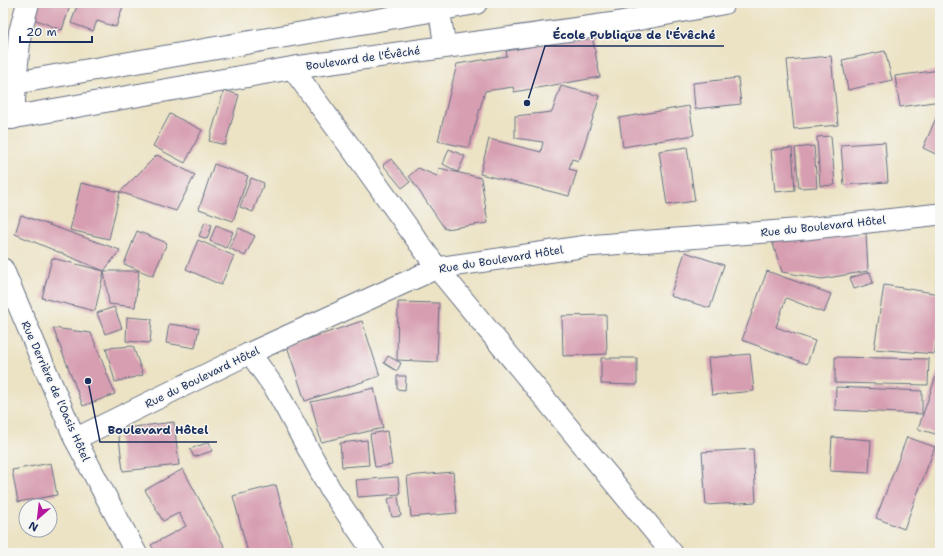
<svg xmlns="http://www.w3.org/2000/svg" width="943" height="556" viewBox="0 0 943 556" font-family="'Shantell Sans',sans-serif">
<rect width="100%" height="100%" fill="#f6f6f2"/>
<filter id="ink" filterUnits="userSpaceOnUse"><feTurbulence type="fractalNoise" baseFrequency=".025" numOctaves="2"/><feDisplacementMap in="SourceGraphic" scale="8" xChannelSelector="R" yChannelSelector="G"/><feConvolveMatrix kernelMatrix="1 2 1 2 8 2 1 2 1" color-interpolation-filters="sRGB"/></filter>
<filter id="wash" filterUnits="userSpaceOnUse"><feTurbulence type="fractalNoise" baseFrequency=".012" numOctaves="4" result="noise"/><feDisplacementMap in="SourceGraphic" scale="16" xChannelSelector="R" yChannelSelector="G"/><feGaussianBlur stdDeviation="0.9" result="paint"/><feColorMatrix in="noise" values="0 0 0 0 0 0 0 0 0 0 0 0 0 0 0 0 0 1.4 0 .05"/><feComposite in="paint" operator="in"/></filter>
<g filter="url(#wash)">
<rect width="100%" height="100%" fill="#ece3c4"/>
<g id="blocks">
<g fill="#d79eb1">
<path d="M37 3H71L62 30 31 18Z"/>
<path d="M78 3H113L123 6 116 27 97 21 93 31 71 23Z"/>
<path d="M592 36 600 77 514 92 513 87 485 91 469 148 438 141 457 64 507 56 506 51Z"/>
<path d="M885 51 892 80 848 90 842 60Z"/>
<path d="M831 56 838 125 794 129 787 60Z"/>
<path d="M940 70V101L900 107 895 76Z"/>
<path d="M738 78 741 104 695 109 693 83Z"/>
<path d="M561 86 600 96 579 161 572 159 569 169 577 171 569 196 480 174 489 139 541 152 543 142 515 138V116L552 112Z"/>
<path d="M224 90 239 95 225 145 209 141Z"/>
<path d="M689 106 694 135 623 147 619 118Z"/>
<path d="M940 109V156L923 148Z"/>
<path d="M170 114 202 130 185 163 153 146Z"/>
<path d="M831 136 835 185 820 186 817 137Z"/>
<path d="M885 142 888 182 844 185 841 145Z"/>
<path d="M814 146 817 187 799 188 795 148Z"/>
<path d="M687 147 695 201 667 205 659 151Z"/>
<path d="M792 148 795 190 775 192 771 150Z"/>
<path d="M449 149 465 156 458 172 443 164Z"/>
<path d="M157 155 195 175 176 211 120 192Z"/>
<path d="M391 159 410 182 402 188 383 165Z"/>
<path d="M214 164 248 176 233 221 199 209Z"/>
<path d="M418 168 437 176 439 168 481 178 488 223 445 229 409 176Z"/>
<path d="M251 178 264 183 253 212 240 207Z"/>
<path d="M81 183 120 192 109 239 70 230Z"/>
<path d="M21 215 120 250 104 271 15 234Z"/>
<path d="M205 222 212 225 207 239 199 236Z"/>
<path d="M216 225 233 232 226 248 210 241Z"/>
<path d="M239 228 255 236 245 256 229 248Z"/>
<path d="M137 231 167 243 153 276 124 264Z"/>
<path d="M866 233 868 271 822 279 782 272 771 238Z"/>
<path d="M198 240 234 256 221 285 186 269Z"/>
<path d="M685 252 724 265 710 308 670 296Z"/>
<path d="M52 258 104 271 95 311 42 298Z"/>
<path d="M104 271H139L135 307 109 304Z"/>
<path d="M767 271 831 294 824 313 786 298 776 327 815 341 807 364 742 340Z"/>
<path d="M870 272 873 283 854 289 850 278Z"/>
<path d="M884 285 940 294V316L935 354 874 349Z"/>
<path d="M398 302 439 303 437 362 397 360Z"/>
<path d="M114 307 122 328 105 334 97 313Z"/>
<path d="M606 315 607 354 563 356 562 316Z"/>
<path d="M127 317 152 319 150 343 126 341Z"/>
<path d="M362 321 380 376 305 401 287 346Z"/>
<path d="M169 324 199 328 195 348 166 343Z"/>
<path d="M53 328 91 333 115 394 83 406Z"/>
<path d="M133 346 143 375 115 382 106 348Z"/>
<path d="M750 354 754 391 712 395 708 358Z"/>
<path d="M388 356 401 363 397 371 384 363Z"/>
<path d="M835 357 929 359 928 385 835 383Z"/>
<path d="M601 358H637V385L601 384Z"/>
<path d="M940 364V433L939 435 918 429Z"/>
<path d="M397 376H406L405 390 397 389Z"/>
<path d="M836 387 922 391V414L835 410Z"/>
<path d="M374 388 383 428 321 442 311 402Z"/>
<path d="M174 422 179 465 123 471 118 429Z"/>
<path d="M387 431 392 465 375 467 370 434Z"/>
<path d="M832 437 871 440 869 473 830 471Z"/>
<path d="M907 437 935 447 904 529 876 518Z"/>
<path d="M367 440 369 465 342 467 340 443Z"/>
<path d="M209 442 212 451 194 457 190 449Z"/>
<path d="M753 449 756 502 706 505 702 452Z"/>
<path d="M51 463 57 495 18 502 12 470Z"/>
<path d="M183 469 228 553H156L151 545 186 526 179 513 163 521 145 490Z"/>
<path d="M453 472 457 513 411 517 407 476Z"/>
<path d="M398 477 400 494 358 497 356 480Z"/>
<path d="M276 485 294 553H248L233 496Z"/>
<path d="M398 496 401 516 392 517 388 499Z"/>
</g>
</g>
</g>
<g filter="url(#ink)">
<use href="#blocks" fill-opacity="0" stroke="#646e82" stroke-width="1"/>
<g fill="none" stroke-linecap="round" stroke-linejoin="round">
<g stroke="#646e82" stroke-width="23">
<g id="minor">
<path d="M441 3 439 9 445 46"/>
<path d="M292 68 354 152 437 268 672 553"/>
<path d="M3 269 75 439 136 553"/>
<path d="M250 353 276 390 330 489 374 553"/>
<path d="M75 439 250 353 437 268 587 246 805 229 940 214"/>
</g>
</g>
<g stroke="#646e82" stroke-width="24">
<path id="tertiary" d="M13 118 15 83 20 32 28 3"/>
</g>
<g stroke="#646e82" stroke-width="24">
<g id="primary">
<path d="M3 85 476 3"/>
<path d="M3 119 292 68 612 24 724 3"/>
</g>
</g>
<use href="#minor" stroke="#fff" stroke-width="21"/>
<use href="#tertiary" stroke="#fff" stroke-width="22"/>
<use href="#primary" stroke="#fff" stroke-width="22"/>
</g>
</g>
<g text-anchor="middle" stroke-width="3" stroke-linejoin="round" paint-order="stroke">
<g font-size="11" fill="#1b2f5e" stroke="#f6f6f2">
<text transform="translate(363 58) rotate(-8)" y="4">Boulevard de l'Évêché</text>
<text transform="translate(823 226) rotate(-6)" y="4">Rue du Boulevard Hôtel</text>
<text transform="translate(501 259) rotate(-9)" y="4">Rue du Boulevard Hôtel</text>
<text transform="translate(202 377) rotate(-26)" y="4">Rue du Boulevard Hôtel</text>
<text transform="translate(56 391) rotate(66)" y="4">Rue Derrière de l'Oasis Hôtel</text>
</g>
</g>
<path fill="none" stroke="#1b2f5e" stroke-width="1.5" d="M527 103L545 46H724M88 381L100 442H217"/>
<g fill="#1b2f5e" stroke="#f6f6f2" stroke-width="1.5">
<circle cx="527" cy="103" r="4"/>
<circle cx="88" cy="381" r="4"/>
</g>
<g font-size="12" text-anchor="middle" font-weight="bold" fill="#1b2f5e" stroke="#f6f6f2" stroke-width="3" stroke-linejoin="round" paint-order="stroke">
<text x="634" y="39">École Publique de l'Évêché</text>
<text x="158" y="434">Boulevard Hôtel</text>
</g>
<rect width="943" height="556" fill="none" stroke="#f6f6f2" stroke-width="16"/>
<g transform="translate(38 518) rotate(208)"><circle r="19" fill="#f6f6f2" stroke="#9ea6b7"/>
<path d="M0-3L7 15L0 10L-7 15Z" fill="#b5179e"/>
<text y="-6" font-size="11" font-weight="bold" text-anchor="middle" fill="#1b2f5e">N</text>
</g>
<path d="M20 36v6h72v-6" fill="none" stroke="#1b2f5e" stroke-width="2"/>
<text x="26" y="36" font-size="12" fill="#1b2f5e" stroke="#f6f6f2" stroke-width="3" paint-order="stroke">20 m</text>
</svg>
